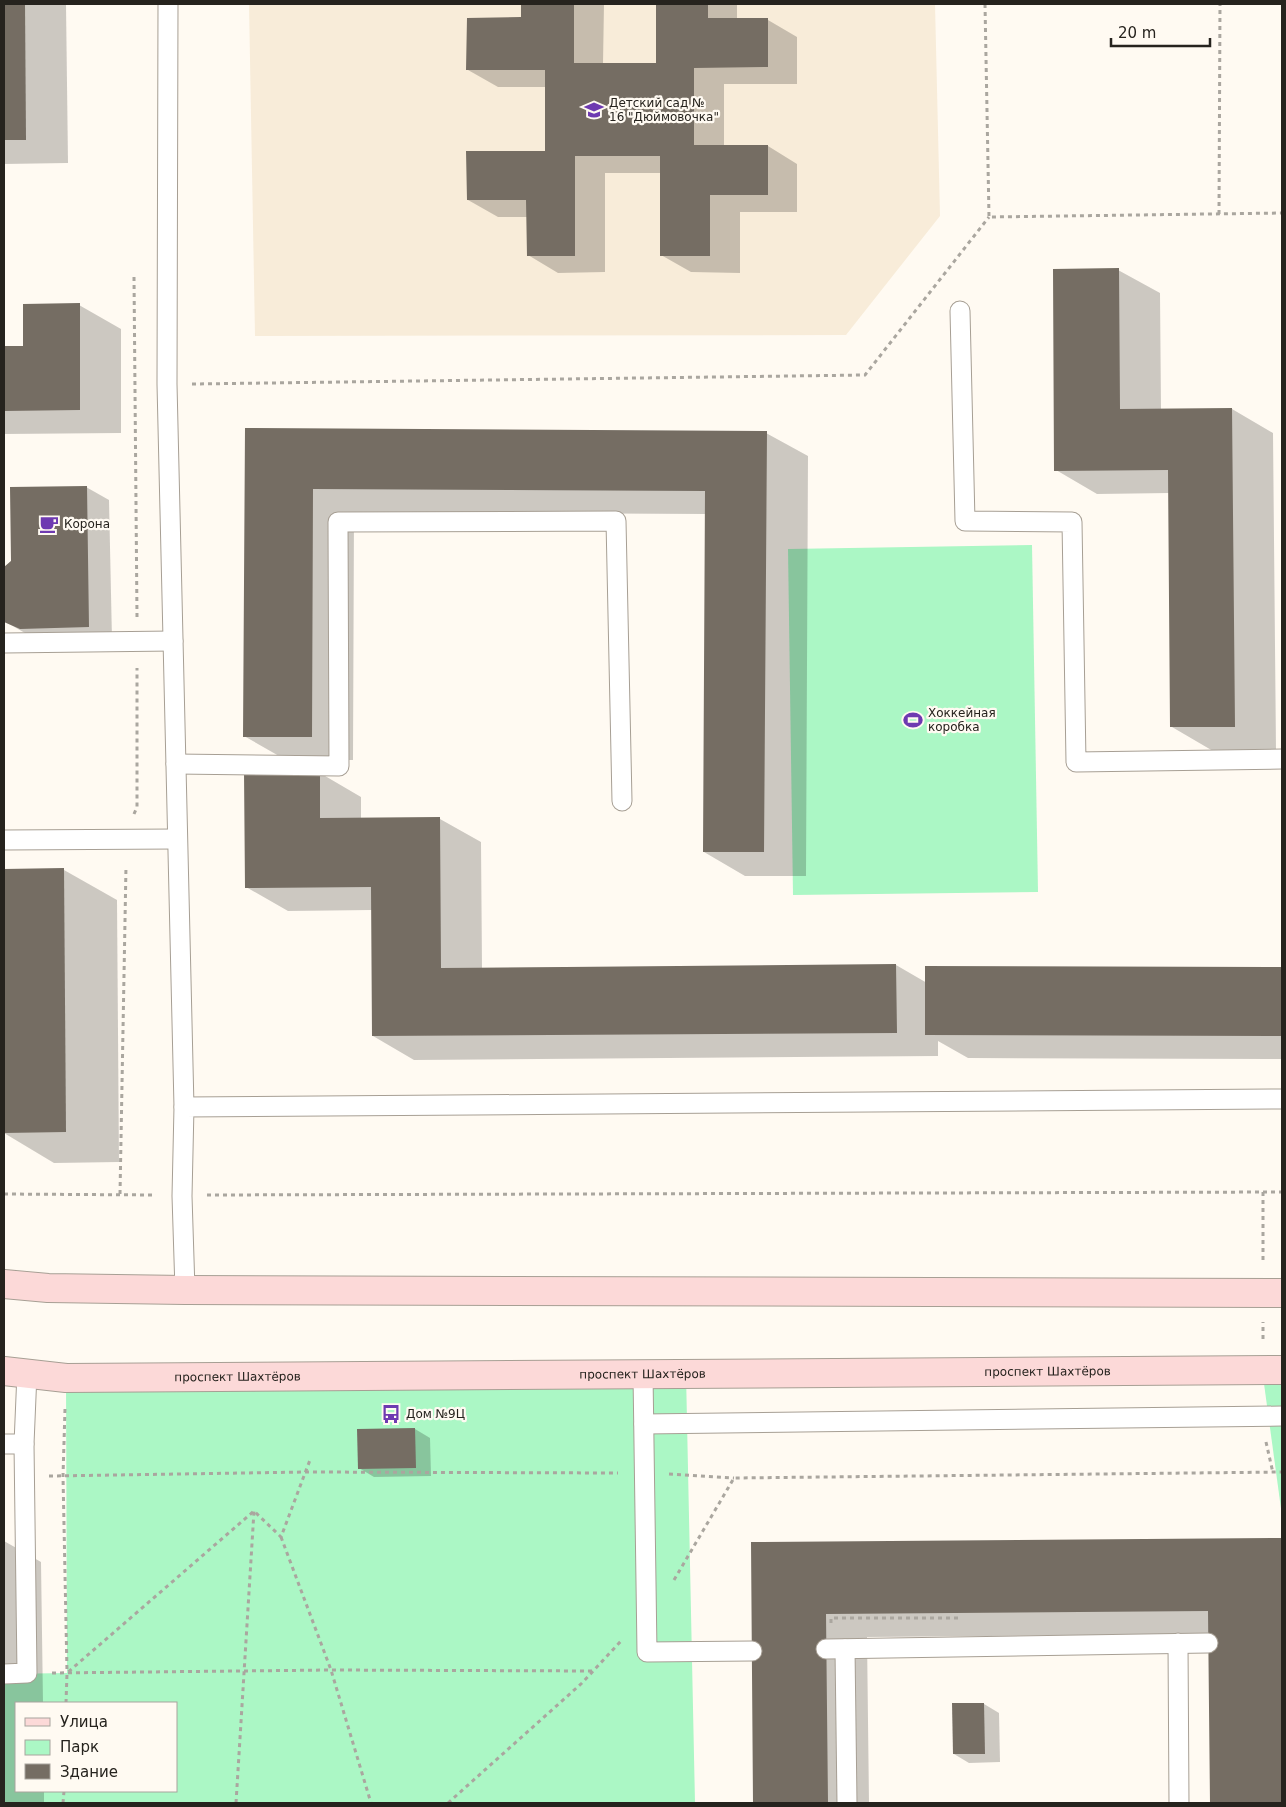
<svg xmlns="http://www.w3.org/2000/svg" width="1286" height="1807" viewBox="0 0 1286 1807" font-family="'DejaVu Sans',sans-serif">
<rect width="100%" height="100%" fill="#fffaf2"/>
<path fill="#f8ecd9" d="M249 4H935L940 216 846 335 255 336Z"/>
<g fill="#abf7c5" fill-rule="evenodd">
<path d="M1032 545 1038 892 793 895 788 549Z"/>
<path d="M1262 1369H1282V1516Z"/>
<path d="M686 1373 695 1803H4V1674L67 1673 66 1378ZM16 1703H176V1791H16Z"/>
</g>
<g fill="#0003">
<path d="M4 4H66L68 163 4 164Z"/>
<path d="M523 4H604L603 64H658V4H737V20H768L797 37V84H724V146H768L797 164V212H740V273L691 272 661 255V173H605V272L558 273 528 255V217H498L468 200 547 152V87H498L468 70 523 18Z"/>
<path d="M1118 270 1160 293 1161 410 1232 409 1273 433 1276 750 1213 751 1172 727 1170 493 1097 494 1056 470Z"/>
<path d="M79 305 121 329V433L4 434V347H24Z"/>
<path d="M246 430 766 433 808 456 806 876H745L704 852 706 514 354 512 353 760H286L244 736Z"/>
<path d="M86 487 109 500 112 640 44 641 25 633 4 621V568Z"/>
<path d="M320 773 361 797V819H440L481 842 482 968 896 965 927 983V967L1282 968V1059L968 1058 938 1041V1056L414 1060 373 1036 372 910 288 911 246 887Z"/>
<path d="M4 870H64L117 900 119 1162 54 1163 4 1133Z"/>
<path d="M415 1429 430 1438 431 1476 374 1477 359 1468Z"/>
<path d="M1282 1539V1803H1211L1210 1634 867 1637 869 1803H754L753 1543Z"/>
<path d="M4 1541 41 1562 43 1703H16V1791H44V1803H4Z"/>
<path d="M984 1704 999 1713 1000 1762 969 1763 954 1754Z"/>
</g>
<g fill="#756d63">
<path d="M4 4H25L26 140H4Z"/>
<path d="M521 4H574V63H656V4H708V18H768V67L694 68V145H768V195H710V256H660V156H575V256H527L526 200H467L466 151H545V70H466L467 18 521 17Z"/>
<path d="M1119 268 1120 409 1232 408 1235 727H1170L1168 470 1054 471 1053 269Z"/>
<path d="M80 303V410L4 411V346H23V304Z"/>
<path d="M245 428 767 431 764 852H703L705 491 313 489 312 737H243Z"/>
<path d="M87 486 89 627 20 629 4 622V567L11 561 10 487Z"/>
<path d="M320 771V818L440 817 441 968 896 964 897 1033 372 1036 371 887 245 888 244 772Z"/>
<path d="M64 868 66 1132 4 1133V869Z"/>
<path d="M925 966 1282 967V1036L925 1035Z"/>
<path d="M415 1428 416 1468 358 1469 357 1429Z"/>
<path d="M1282 1538V1803H1210L1208 1611 826 1614 828 1803H753L751 1542Z"/>
<path d="M952 1703H984L985 1754H953Z"/>
</g>
<g fill="none" stroke-linecap="round" stroke-linejoin="round">
<g stroke="#a79f94" stroke-width="21">
<g id="service">
<path d="M168 4 167 384 184 1107"/>
<path d="M960 311 965 521 1072 522 1076 762 1282 759"/>
<path d="M4 643 173 641"/>
<path d="M176 764 339 766 338 522 616 521 622 801"/>
<path d="M4 840 177 839"/>
<path d="M185 1290 182 1196 184 1107 1282 1099"/>
<path d="M643 1374 647 1652 752 1651"/>
<path d="M644 1424 1282 1416"/>
<path d="M4 1444H24"/>
<path d="M1178 1643 1179 1803"/>
<path d="M826 1649 1208 1643"/>
<path d="M845 1649 847 1803"/>
<path d="M4 1674 27 1673 24 1444 27 1373"/>
</g>
</g>
<g stroke="#a79f94" stroke-width="30">
<g id="secondary">
<path d="M4 1284 48 1288 185 1290 1282 1293"/>
<path id="s1" d="M4 1371 66 1378 1282 1370"/>
</g>
</g>
<g stroke="#aaa69f" stroke-width="3" stroke-dasharray="4 4" stroke-linecap="butt">
<path d="M985 4 989 217 1282 213"/>
<path d="M1219 214 1220 4"/>
<path d="M134 277 137 617"/>
<path d="M192 384 865 375 989 217"/>
<path d="M134 814 137 807V668"/>
<path d="M1263 1192V1264"/>
<path d="M4 1194 156 1195"/>
<path d="M120 1194 126 866"/>
<path d="M207 1195 1282 1192"/>
<path d="M1263 1339V1322"/>
<path d="M65 1409 63 1476 67 1672"/>
<path d="M1266 1442 1273 1473"/>
<path d="M669 1474 734 1478"/>
<path d="M49 1476 306 1472 618 1473"/>
<path d="M281 1537 331 1670 371 1803"/>
<path d="M674 1580 734 1478 1282 1472"/>
<path d="M831 1623V1618H961"/>
<path d="M52 1673 331 1670 593 1671"/>
<path d="M66 1703 67 1673 254 1511 281 1537 310 1460"/>
<path d="M63 1803 64 1791"/>
<path d="M236 1803 254 1511"/>
<path d="M448 1803 582 1683 621 1641"/>
</g>
<use href="#service" stroke="#fff" stroke-width="19"/>
<use href="#secondary" stroke="#fcd9d8" stroke-width="28"/>
</g>
<defs>
<g id="school-bare" transform="scale(1.5)"><path d="M0-5L7-2L0 1L-7-2ZM-4 1L0 2.5L4 1V4Q0 6-4 4Z" fill="#6e3ab1" stroke="#fffaf2" stroke-width="2.5" paint-order="stroke"/></g>
<g id="cafe-bare" transform="scale(1.5)"><path d="M-5.5-4.5H6V0H3Q3 3.5 0 3.5H-2.5Q-5.5 3.5-5.5 0ZM3-3.2v2h1.7v-2ZM-6 4.5H4V6H-6Z" fill="#6e3ab1" stroke="#fffaf2" stroke-width="2.5" paint-order="stroke"/></g>
<g id="stadium-bare" transform="scale(1.5)"><path d="M0-5a6.5 5 0 1 0 0 10a6.5 5 0 1 0 0-10ZM-3.5-1.8h7v3.6h-7Z" fill="#6e3ab1" stroke="#fffaf2" stroke-width="2.5" paint-order="stroke"/></g>
<g id="bus-bare" transform="scale(1.5)"><path d="M-5-6H5V4H4V6H2V4H-2V6H-4V4H-5ZM-3.5-4V0h7V-4ZM-3.5 1.2v1.5H-2V1.2ZM2 1.2v1.5H3.5V1.2Z" fill="#6e3ab1" stroke="#fffaf2" stroke-width="2.5" paint-order="stroke"/></g>
</defs>
<g fill-rule="evenodd">
<use href="#school-bare" x="594" y="110"/>
<use href="#cafe-bare" x="49" y="524"/>
<use href="#stadium-bare" x="913" y="720"/>
<use href="#bus-bare" x="391" y="1414"/>
</g>
<g text-anchor="middle" stroke-width="4.5" stroke-linejoin="round" paint-order="stroke">
<g font-size="12" fill="#26231e" stroke="#fffaf2" text-anchor="start">
<text x="609" y="107">Детский сад №<tspan x="609" dy="14">16 "Дюймовочка"</tspan></text>
<text x="64" y="528">Корона</text>
<text x="928" y="717">Хоккейная<tspan x="928" dy="14">коробка</tspan></text>
<text x="406" y="1418">Дом №9Ц</text>
</g>
<g font-size="12" fill="#26231e" stroke="#fffaf2">
<text dy="4" stroke="none"><textPath href="#s1" startOffset="1044">проспект Шахтёров</textPath></text>
<text dy="4" stroke="none"><textPath href="#s1" startOffset="639">проспект Шахтёров</textPath></text>
<text dy="4" stroke="none"><textPath href="#s1" startOffset="234">проспект Шахтёров</textPath></text>
</g>
</g>
<rect width="1286" height="1807" fill="none" stroke="#26231e" stroke-width="10"/>
<rect x="15" y="1702" width="162" height="90" fill="#fffaf2" stroke="#a8a49d"/>
<rect x="25" y="1718" width="25" height="8" fill="#fcd9d8" stroke="#a8a49d"/>
<text x="60" y="1727" font-size="15" fill="#26231e">Улица</text>
<rect x="25" y="1740" width="25" height="15" fill="#abf7c5" stroke="#a8a49d"/>
<text x="60" y="1752" font-size="15" fill="#26231e">Парк</text>
<rect x="25" y="1764" width="25" height="15" fill="#756d63" stroke="#a8a49d"/>
<text x="60" y="1777" font-size="15" fill="#26231e">Здание</text>
<path d="M1111 38v8h99v-8" fill="none" stroke="#26231e" stroke-width="2.5"/>
<text x="1118" y="38" font-size="15" fill="#26231e" stroke="#fffaf2" stroke-width="4" paint-order="stroke">20 m</text>
</svg>
